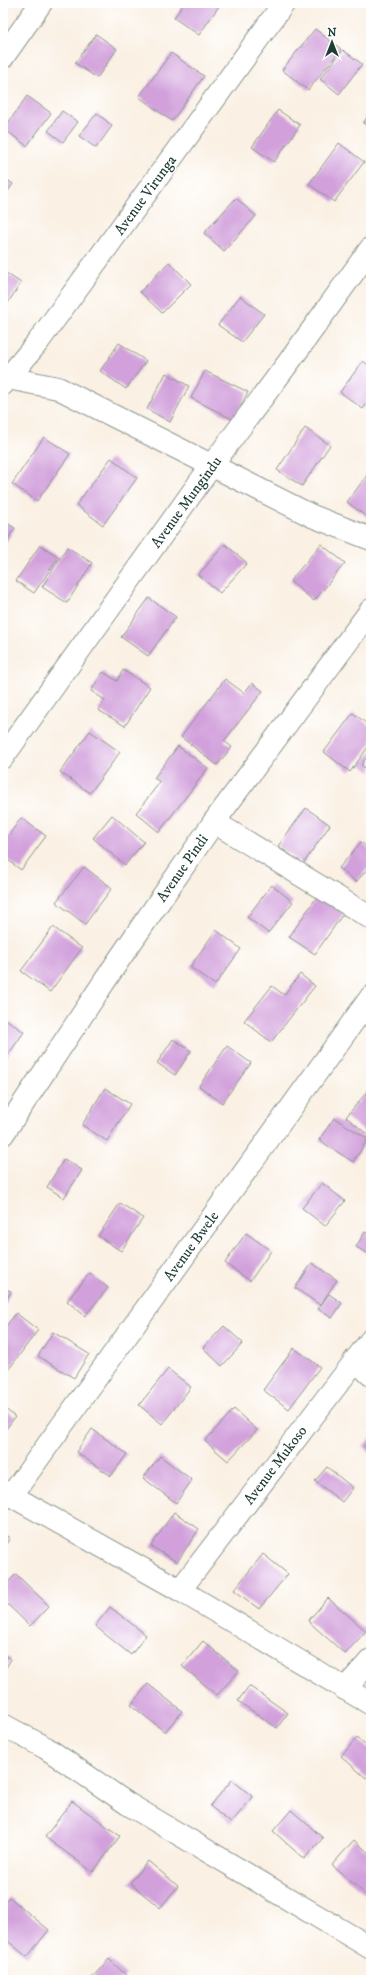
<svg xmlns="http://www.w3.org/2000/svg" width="374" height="1983" viewBox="0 0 374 1983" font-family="'IM FELL DW Pica',serif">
<rect width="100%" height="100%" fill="#fff"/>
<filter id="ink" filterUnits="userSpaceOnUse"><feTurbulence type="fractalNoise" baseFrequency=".025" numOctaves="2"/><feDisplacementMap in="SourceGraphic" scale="8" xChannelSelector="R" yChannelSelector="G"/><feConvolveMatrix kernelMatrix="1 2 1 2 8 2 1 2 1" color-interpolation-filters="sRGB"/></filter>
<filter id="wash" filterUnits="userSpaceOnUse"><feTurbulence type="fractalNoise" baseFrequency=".012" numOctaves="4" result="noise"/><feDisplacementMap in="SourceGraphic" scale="16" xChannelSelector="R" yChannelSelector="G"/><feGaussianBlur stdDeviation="0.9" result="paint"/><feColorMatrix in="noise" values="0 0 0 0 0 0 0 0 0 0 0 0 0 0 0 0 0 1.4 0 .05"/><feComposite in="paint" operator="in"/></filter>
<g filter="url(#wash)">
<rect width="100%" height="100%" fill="#faf0e3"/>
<g id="blocks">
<g fill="#d2a1dc">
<path d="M184 3H221L199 35 174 18Z"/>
<path d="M315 29 341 49 308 90 282 70Z"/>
<path d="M96 34 117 49 97 78 75 63Z"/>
<path d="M343 50 362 64 339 94 320 79Z"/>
<path d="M171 53 204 76 172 121 139 97Z"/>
<path d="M27 96 51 113 27 146 4 129Z"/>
<path d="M278 110 300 125 274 162 252 147Z"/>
<path d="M62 111 78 122 63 142 48 131Z"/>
<path d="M97 113 112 126 96 148 79 136Z"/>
<path d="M371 113V129L363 123Z"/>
<path d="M339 143 364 162 334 202 309 184Z"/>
<path d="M3 177 13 184 3 198Z"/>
<path d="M236 198 256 216 224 251 204 233Z"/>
<path d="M169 262 191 284 162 313 140 292Z"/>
<path d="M3 271 21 283 3 310Z"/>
<path d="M240 296 264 314 242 342 218 325Z"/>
<path d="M119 343 146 361 126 389 100 371Z"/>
<path d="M363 361 371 367V398L363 409 340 392Z"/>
<path d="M205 371 248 392 234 420 191 398Z"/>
<path d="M166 373 189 386 170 422 147 409Z"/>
<path d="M305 428 330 445 302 486 277 470Z"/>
<path d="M44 437 70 454 37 501 12 484Z"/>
<path d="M111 458 137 478 103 525 76 505Z"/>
<path d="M371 470V520L347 502Z"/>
<path d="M3 521 15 528 3 547Z"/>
<path d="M225 544 247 563 220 593 198 575Z"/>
<path d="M321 544 345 563 314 601 290 581Z"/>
<path d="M40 545 59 557 34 593 16 581Z"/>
<path d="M67 547 92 563 67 603 42 587Z"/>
<path d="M149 598 176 617 148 656 121 637Z"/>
<path d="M123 670 150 687 125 726 98 710 105 700 91 691 103 672 117 681Z"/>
<path d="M225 679 244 693 252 683 263 691 224 741 232 747 217 765 181 737Z"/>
<path d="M353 713 371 727V743L350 772 324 752Z"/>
<path d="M90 731 120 752 90 793 60 772Z"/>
<path d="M178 746 208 768 159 832 136 813 160 782 154 778Z"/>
<path d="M371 751V772L361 765Z"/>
<path d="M306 808 330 825 303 864 278 846Z"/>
<path d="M112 815 144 842 125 865 93 838Z"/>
<path d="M21 818 46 836 21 870 3 856V843Z"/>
<path d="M361 842 371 851V865L356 882 339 868Z"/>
<path d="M84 867 112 888 85 924 56 902Z"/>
<path d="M272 885 293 902 268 933 247 917Z"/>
<path d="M319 894 345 911 315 954 289 937Z"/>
<path d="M53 927 82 948 50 992 21 971Z"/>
<path d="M216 930 241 949 215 985 190 967Z"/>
<path d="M300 974 315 986 271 1042 244 1021 272 986 284 995Z"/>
<path d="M7 1020 24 1032 3 1062V1025Z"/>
<path d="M173 1039 191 1051 175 1075 157 1063Z"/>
<path d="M227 1046 251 1063 222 1103 199 1086Z"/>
<path d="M371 1087V1137L346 1117Z"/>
<path d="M105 1088 130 1104 107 1141 82 1125Z"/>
<path d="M334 1118 368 1139 353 1162 319 1140Z"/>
<path d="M64 1159 82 1170 64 1198 47 1187Z"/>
<path d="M322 1183 345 1201 325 1226 302 1208Z"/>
<path d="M120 1203 143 1218 121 1251 98 1236Z"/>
<path d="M365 1232 371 1235V1255L356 1247Z"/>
<path d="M246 1233 271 1251 250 1281 225 1263Z"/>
<path d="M312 1263 337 1280 320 1305 295 1288Z"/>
<path d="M90 1273 108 1288 85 1316 67 1301Z"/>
<path d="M3 1288 11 1291 3 1309Z"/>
<path d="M329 1294 342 1303 332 1318 318 1309Z"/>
<path d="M16 1313 38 1330 6 1373 3 1371V1330Z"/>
<path d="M224 1326 243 1343 222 1366 203 1348Z"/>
<path d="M53 1332 89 1354 74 1378 38 1356Z"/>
<path d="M294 1348 320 1367 289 1409 263 1390Z"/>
<path d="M168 1369 191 1387 162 1424 139 1405Z"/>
<path d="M3 1407 15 1417 3 1433Z"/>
<path d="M234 1409 257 1430 228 1461 205 1441Z"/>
<path d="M92 1429 127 1454 111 1476 76 1452Z"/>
<path d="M371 1437V1454L363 1446Z"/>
<path d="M160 1456 192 1480 176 1503 143 1478Z"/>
<path d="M327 1467 353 1488 342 1502 315 1481Z"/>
<path d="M174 1512 199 1529 177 1562 151 1546Z"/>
<path d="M3 1534 10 1538 3 1549Z"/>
<path d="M263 1554 288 1574 259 1609 234 1590Z"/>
<path d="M16 1574 49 1606 30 1626 3 1600V1588Z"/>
<path d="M328 1598 366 1631 345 1654 308 1621Z"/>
<path d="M110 1607 146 1635 131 1655 95 1626Z"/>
<path d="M203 1641 239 1671 217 1695 182 1666Z"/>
<path d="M3 1654 11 1659 3 1673Z"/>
<path d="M148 1684 182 1711 165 1732 131 1705Z"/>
<path d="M249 1686 288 1713 277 1728 238 1701Z"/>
<path d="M357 1738 371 1750V1772L366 1778 341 1756Z"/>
<path d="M232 1780 253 1797 231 1823 210 1806Z"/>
<path d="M72 1801 120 1836 93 1872 45 1837Z"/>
<path d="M291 1810 323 1838 304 1859 273 1831Z"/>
<path d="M354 1840 371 1855V1899L332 1865Z"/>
<path d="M148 1861 178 1886 160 1908 130 1883Z"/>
<path d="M9 1897 49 1930 27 1957 3 1937V1905Z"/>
<path d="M109 1959 126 1975 121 1980H90Z"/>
</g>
</g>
</g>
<g filter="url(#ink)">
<use href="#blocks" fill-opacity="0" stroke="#8c968c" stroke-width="1"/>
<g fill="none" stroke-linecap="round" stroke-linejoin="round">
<g stroke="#8c968c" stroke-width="24">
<g id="street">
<path d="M3 57 41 3"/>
<path d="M3 377 58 388 312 516 371 539"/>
<path d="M3 384 38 342 284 3"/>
<path d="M3 757 212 465 294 355 371 248"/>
<path d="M214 822 371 918"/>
<path d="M3 1134 118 961 214 822 371 610"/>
<path d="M355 1360 371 1375"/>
<path d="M3 1491 180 1590 371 1704"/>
<path d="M11 1496 371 997"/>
<path d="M180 1590 371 1340"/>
<path d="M345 1689 371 1660"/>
<path d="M3 1725 46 1748 128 1804 371 1948"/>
</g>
</g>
<use href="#street" stroke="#fff" stroke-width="22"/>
</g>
</g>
<g text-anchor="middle" stroke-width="3" stroke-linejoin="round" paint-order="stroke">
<g font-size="15" fill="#1f3d34" stroke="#fff">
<text transform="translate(145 195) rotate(-54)" y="5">Avenue Virunga</text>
<text transform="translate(186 502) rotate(-54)" y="5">Avenue Mungindu</text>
<text transform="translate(182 868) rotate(-55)" y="5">Avenue Pindi</text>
<text transform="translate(191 1246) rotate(-54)" y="5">Avenue Bwele</text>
<text transform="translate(275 1465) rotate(-53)" y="5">Avenue Mukoso</text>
</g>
</g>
<rect width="374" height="1983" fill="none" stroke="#fff" stroke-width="16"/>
<g transform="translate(332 42)" stroke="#ffffff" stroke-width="3" paint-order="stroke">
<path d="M0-3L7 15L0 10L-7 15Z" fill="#1f3d34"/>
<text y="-6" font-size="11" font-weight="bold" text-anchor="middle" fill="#1f3d34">N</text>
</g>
</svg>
